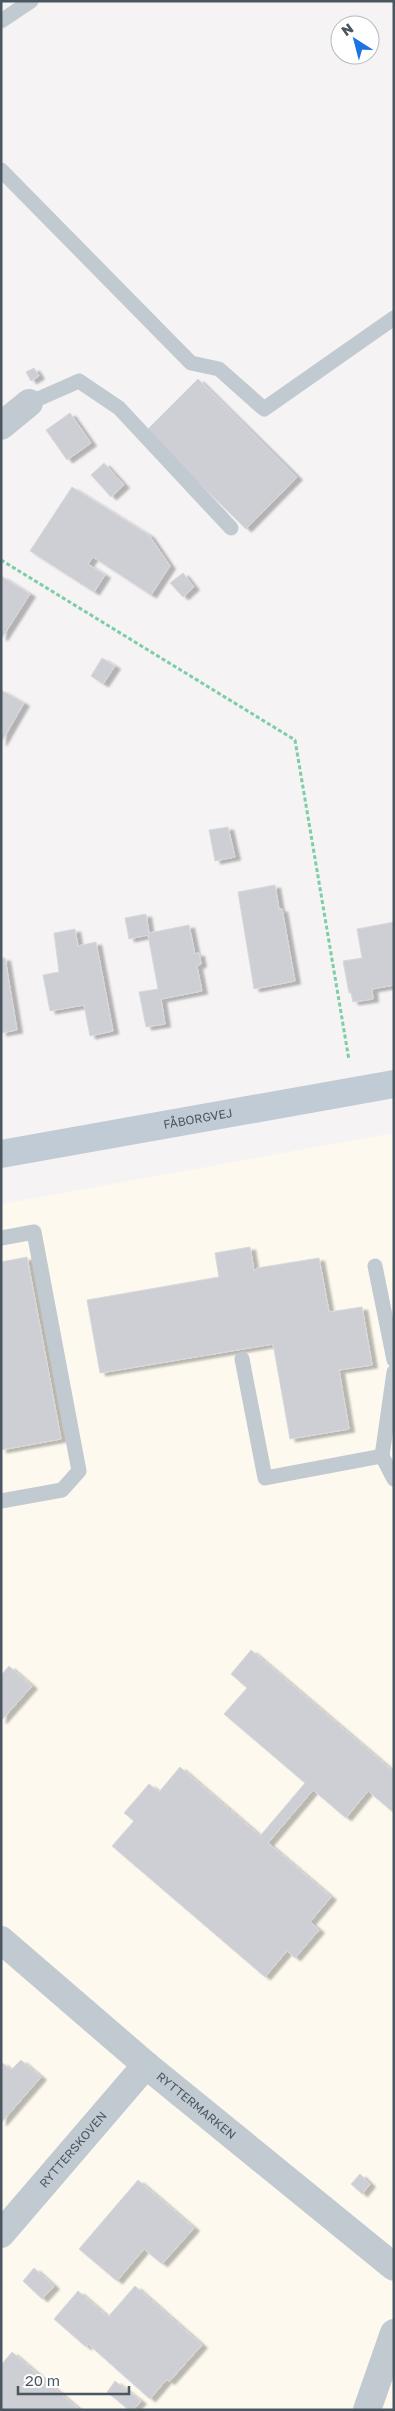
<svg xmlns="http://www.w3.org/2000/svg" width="395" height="2411" viewBox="0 0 395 2411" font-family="'Golos Text',sans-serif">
<defs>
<filter id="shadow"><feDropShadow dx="5.5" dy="3" stdDeviation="1" flood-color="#0004"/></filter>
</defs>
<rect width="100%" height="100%" fill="#f5f3f3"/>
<path fill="#fdf9ef" d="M394 1133V2410H1V1204Z"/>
<g fill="#cdcfd4" stroke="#d7d9dd" filter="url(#shadow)">
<path d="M34 368 39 376 31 381 26 372Z"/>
<path d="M198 379 297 477 246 529 146 431Z"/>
<path d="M70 413 91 443 67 460 46 430Z"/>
<path d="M104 463 124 485 111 497 91 475Z"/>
<path d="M72 487 149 535 170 566 151 595 93 557 88 564 105 575 94 592 30 551Z"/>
<path d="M183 573 194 587 183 597 170 583Z"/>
<path d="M1 576 30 594 2 638 1 637Z"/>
<path d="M102 658 115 666 103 684 91 676Z"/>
<path d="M1 690 24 703 1 743Z"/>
<path d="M228 827 235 857 215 861 209 830Z"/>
<path d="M275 885 279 909H282L295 981 254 989 238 892Z"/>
<path d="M146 914 149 933 189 925 195 954 199 953 201 964 197 966 202 991 161 999 165 1024 146 1027 139 992 158 989 148 935 129 939 125 918Z"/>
<path d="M394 922V985L372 989 373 999 353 1002 351 993H349L343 961 362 958 357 929Z"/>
<path d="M75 929 78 946 96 942 113 1031 90 1036 84 1005 50 1011 43 975 59 972 54 933Z"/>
<path d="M1 958H5L17 1030 1 1033Z"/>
<path d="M250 1247 254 1271 257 1268 319 1258 329 1312 362 1307 372 1365 339 1370 349 1429 290 1439 273 1344 100 1373 87 1300 219 1277 215 1253Z"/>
<path d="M27 1257 61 1439 1 1450V1262Z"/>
<path d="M251 1650 394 1772V1813L368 1791 346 1818 313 1790 268 1843 331 1897 310 1922 319 1930 295 1958 287 1951 265 1977 112 1846 134 1821 124 1813 149 1784 159 1792 180 1767 260 1836 305 1783 224 1714 247 1688 231 1674Z"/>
<path d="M9 1666 32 1686 1 1721V1675Z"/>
<path d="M21 2060 41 2077 1 2123V2062L11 2070Z"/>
<path d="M360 2174 370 2184 362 2194 351 2184Z"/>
<path d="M138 2180 194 2228 162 2264 144 2249 117 2281 79 2249Z"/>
<path d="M34 2268 54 2286 42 2299 23 2281Z"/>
<path d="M135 2286 202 2345 169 2382 167 2379 150 2399 88 2344 86 2347 54 2319 78 2291 108 2317Z"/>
<path d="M12 2352 80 2410H1V2365Z"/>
<path d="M115 2381 141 2401 133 2410H129L107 2392Z"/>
</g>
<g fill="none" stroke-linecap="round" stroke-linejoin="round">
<path stroke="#7bcea6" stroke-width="3" stroke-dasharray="4 2.5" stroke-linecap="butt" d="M1 560 295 740 349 1060"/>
<g stroke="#c1cad1" stroke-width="15">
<path d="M1 21 31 1"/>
<path d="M1 170 191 363 219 369 264 409 394 318"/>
<path d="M29 403 79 381 119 408 231 528"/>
<path d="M1 1238 34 1232 79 1471 62 1490 1 1501"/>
<path d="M375 1266 394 1360"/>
<path d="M242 1359 265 1478 382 1456"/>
<path d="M394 1372 382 1456 394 1479"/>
</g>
<g stroke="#c1cad1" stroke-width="28">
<path d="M1 426 29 403"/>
<path id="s1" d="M1 1940 146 2065 394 2267"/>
<path id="s2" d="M1 2234 146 2065"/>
<path d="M367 2410 394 2333"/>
</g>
<path stroke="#c1cbd5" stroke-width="28" id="s3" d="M1 1154 394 1084"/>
</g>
<g text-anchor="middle" stroke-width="4" stroke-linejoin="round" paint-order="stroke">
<g font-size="12" fill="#4a5660" stroke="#fff">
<text dy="4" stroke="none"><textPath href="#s3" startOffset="200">FÅBORGVEJ</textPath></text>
<text dy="4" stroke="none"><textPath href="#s1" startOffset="256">RYTTERMARKEN</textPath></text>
<text dy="4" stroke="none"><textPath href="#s2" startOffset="111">RYTTERSKOVEN</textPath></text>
</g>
</g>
<rect width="395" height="2411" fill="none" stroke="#4a5660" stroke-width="5"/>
<g transform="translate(355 40) rotate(324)"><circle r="24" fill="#ffffff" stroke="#b7bbbf"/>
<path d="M0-4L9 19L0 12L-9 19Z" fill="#1e73e3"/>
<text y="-8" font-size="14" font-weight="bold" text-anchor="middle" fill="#4a5660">N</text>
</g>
<path d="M18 2386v8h111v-8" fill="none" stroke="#4a5660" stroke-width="2.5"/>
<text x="25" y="2386" font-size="15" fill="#4a5660" stroke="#ffffff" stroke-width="4" paint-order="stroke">20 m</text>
</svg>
